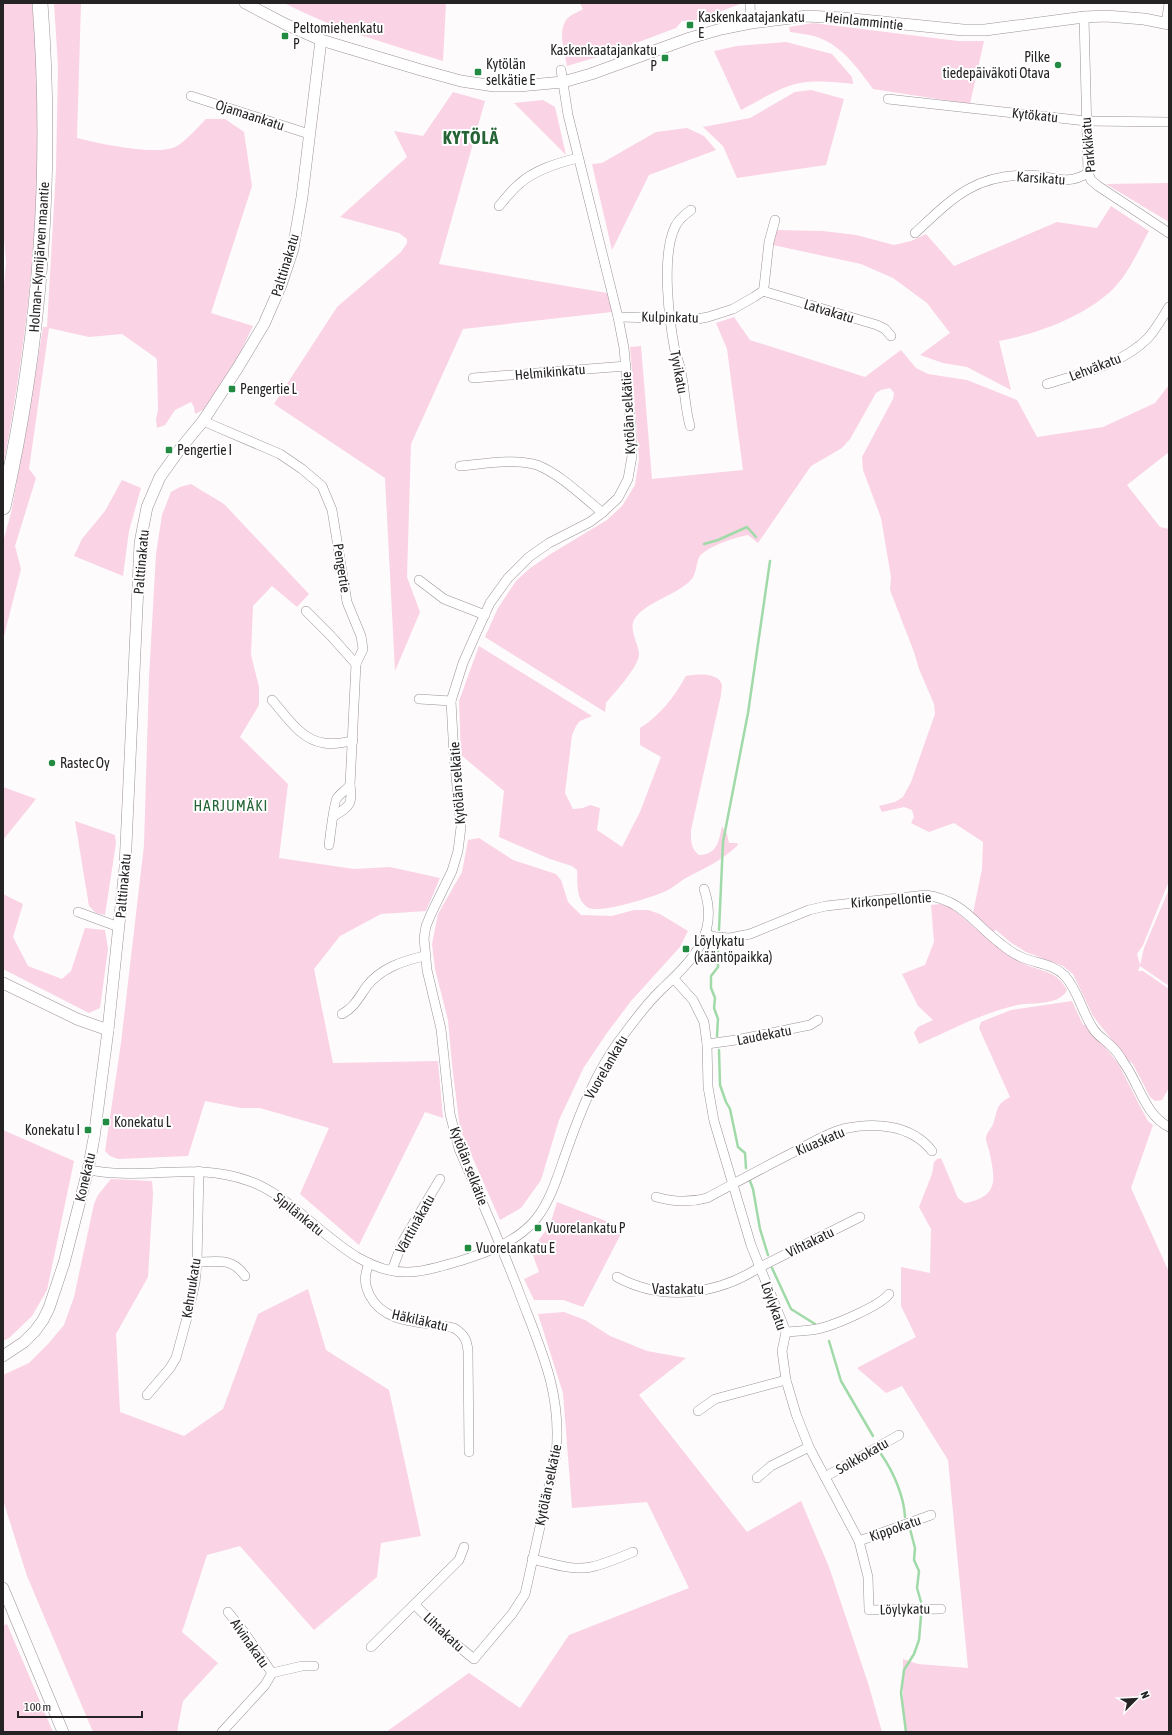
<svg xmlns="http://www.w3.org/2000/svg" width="1172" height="1735" viewBox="0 0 1172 1735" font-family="'Asap Condensed',sans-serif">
<rect width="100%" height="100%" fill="#fefbfc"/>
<g fill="#fad3e4">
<path d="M3 3H32C47 157 32 315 3 467V296L6 262 3 228Z"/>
<path d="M54 3H81L77 138C97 143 159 157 177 146 186 141 198 127 206 119H225L244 132 252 186 211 313 253 326 240 353 205 409 195 414 194 407 191 402 175 410 165 425 157 428 156 419 158 410 157 361 163 377 156 358 122 334 89 337 49 328 29 469 36 478 15 546 21 569 3 640V542L11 513 27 426 43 327H47L56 170 58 66Z"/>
<path d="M284 3H446L443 61C389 44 334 29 284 3Z"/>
<path d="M580 3H743L697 20 682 21 676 28 607 54 567 66C565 53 557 31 567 19 570 15 578 12 583 9Z"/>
<path d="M813 23 958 41H984L970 104 873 89C857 67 841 44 814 36 806 34 797 33 790 32L789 27Z"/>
<path d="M786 42 832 54 852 77 853 84C836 82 817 80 800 83 779 87 759 101 741 110L714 51 737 46Z"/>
<path d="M811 90 844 99 826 165 737 178 723 146 703 127 750 118 795 92Z"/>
<path d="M453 92 485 101 439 264 607 293 612 312 463 329 411 444 407 577 420 612 395 671 385 478 274 404 337 307 401 252 407 243V239L399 233 340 217 407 157 394 131 423 136Z"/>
<path d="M543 100 555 107 566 155 514 103Z"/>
<path d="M687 128 704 136 716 150 649 175 612 250 592 164 602 163 656 132Z"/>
<path d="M1169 183V222L1106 184Z"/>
<path d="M1111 206 1149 231C1138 251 1128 275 1111 291 1081 318 1039 333 999 341L1011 390 967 367 943 363 920 355 950 333 927 303 893 278 861 264 773 245 775 230 823 231 856 235 894 245 911 241 926 234 954 266 1057 222 1097 228Z"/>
<path d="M734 317 750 340 865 377 901 350 916 368 928 374 967 380 1017 400 1037 437 1103 427 1155 403 1169 385V452L1127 485 1160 527 1169 529V881L1143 945 1137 954 1140 965 1144 948 1169 889V986L1140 966 1138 971H1143L1169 989V1088L1162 1100 1155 1101 1150 1097 1133 1064 1125 1057 1093 1016 1073 974 1063 966 1026 952 1010 942 996 930 993 932 973 913 982 869 983 842 954 823 929 832 911 823 914 817 912 810 904 807 882 812 879 806 895 802 903 797 911 782 935 714 934 704 919 669 914 652 890 590 891 577 881 518 863 470 862 457 893 399 894 393 890 388 881 390 876 393 850 439 842 448 811 466 758 543 748 535C736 537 713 545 703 553 695 558 698 573 691 580 677 595 643 603 634 620 629 630 638 643 639 653 640 666 614 693 606 703L605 712 485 637 498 608 516 581 529 569 549 555 607 520 622 506 635 485 639 459 630 347 641 346 652 479 743 470 727 349 716 323Z"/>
<path d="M122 480 141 488 129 531 123 576 74 556 82 539 105 511Z"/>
<path d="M191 484 224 504 309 594 297 607 272 586 253 606 251 655 259 687V705L240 737 288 784 279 858 354 869 390 867 440 878 426 911 381 914 340 936 314 969 333 1063 438 1061 443 1118 425 1112 359 1245 300 1194 329 1128 260 1108H241L205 1101 188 1156 118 1159 110 1156 105 1151 121 1043 144 845 149 678 156 554 162 515 171 492 180 487Z"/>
<path d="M479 646 592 716 580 721 576 726 572 735 565 793 573 809 583 808 590 805 600 808 597 830 622 847 640 812 661 757 640 745V728C661 715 674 697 686 676 696 674 719 672 722 685 722 688 721 692 721 695L691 830C691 840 690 848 699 855 717 855 719 841 722 826L727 834 729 843H737L738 845C723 860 703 869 684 879 678 883 672 888 666 891 653 897 598 915 587 907 575 898 578 883 577 870L572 866 550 859 499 837 504 791 461 755 459 701Z"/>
<path d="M3 787 36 799 3 840Z"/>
<path d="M75 821 115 835 116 843 105 915 96 913 89 906Z"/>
<path d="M479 838 513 860 556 874 561 880 568 902 581 915 612 916 634 910H648L660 914 688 931 680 947 631 1001 607 1033 584 1067 559 1120 541 1180 521 1208 500 1220 460 1129 452 1064 448 1020 435 969 432 944 438 914 462 872 468 840Z"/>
<path d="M3 894 23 904 13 937 28 966 62 979 71 971 85 928 105 930 108 949 100 1008 89 1013 3 969Z"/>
<path d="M940 904 949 906C973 924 994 948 1022 963 1040 972 1056 969 1067 990 1059 1006 1033 1002 1017 1005 982 1013 951 1030 919 1044L914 1033 918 1027 933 1020 918 1006 902 974 925 965 934 942 931 905Z"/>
<path d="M1072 1001 1083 1025 1087 1024 1099 1040 1118 1063 1142 1110 1148 1121 1153 1125 1131 1188 1169 1272V1732H907L903 1713V1659L918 1664 968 1668 948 1460 902 1386 886 1393 857 1368 916 1337 901 1306V1267L930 1273 931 1229 919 1207 932 1174 934 1162 937 1159 941 1158 958 1198 965 1203C1000 1196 995 1179 989 1150 988 1147 986 1141 986 1138 986 1133 993 1127 994 1121 998 1108 997 1104 1010 1097L979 1028 981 1022 1011 1010Z"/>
<path d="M3 1130 74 1161 47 1290 32 1316 9 1338 3 1341Z"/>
<path d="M111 1179 152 1181 153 1194 148 1277 116 1334 120 1412 184 1436 223 1409 258 1314 308 1289 326 1350 389 1390 421 1536 381 1543 377 1577 314 1630 240 1546 207 1555 182 1632 218 1663 183 1701 177 1732C166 1732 145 1729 137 1732H93L27 1576 3 1500V1375L29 1363 48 1344 64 1325 74 1297 94 1204 98 1195Z"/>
<path d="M557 1202 624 1228 583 1307 563 1300H534L524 1279 539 1272 531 1250 550 1225Z"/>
<path d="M564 1312 585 1320 610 1336 647 1351 686 1358 639 1395 747 1532 801 1501 829 1567 868 1683 882 1732H386L469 1673 520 1708 569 1635 689 1588 647 1502 572 1508 563 1393 538 1314Z"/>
<path d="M7 1624 53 1732H3V1626Z"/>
</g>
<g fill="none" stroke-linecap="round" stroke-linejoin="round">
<g stroke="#a0daa8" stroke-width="2.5">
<path d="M704 544 718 540 747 527 756 537"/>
<path d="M719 930 723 842 748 713 770 561"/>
<path d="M717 1036 718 1019 714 1008 715 998 711 988V976L718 967V945"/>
<path d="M719 1050 720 1085 726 1102 730 1109 738 1147 745 1153 746 1168"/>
<path d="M750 1181 753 1189 760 1229 768 1255"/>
<path d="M772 1268 791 1309 815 1324"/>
<path d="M829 1341 841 1381 873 1436"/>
<path d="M881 1454C893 1471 904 1496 905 1517"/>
<path d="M910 1529 915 1548 914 1560 919 1571 917 1588 921 1602"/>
<path d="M906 1732 901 1693 904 1670 914 1654 919 1640 921 1616"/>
</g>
<g stroke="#9b9396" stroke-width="10">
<g id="minor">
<path d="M750 3 751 23"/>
<path d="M1084 17 1088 173 1091 180 1098 186 1169 233"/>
<path d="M1166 24 1169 3"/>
<path d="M191 96 309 134"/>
<path d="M888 99 1086 121 1169 122"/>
<path d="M499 206C505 199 511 191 518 185 534 170 557 163 578 158"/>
<path d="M915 233C953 198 973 175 1029 175 1052 175 1065 187 1088 173"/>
<path d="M763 291 877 325 885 329 891 336"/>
<path d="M618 317 697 319 708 317 733 309 754 297 763 291 764 287 769 242 775 220"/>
<path d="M473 378 626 366"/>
<path d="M1047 384C1082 373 1121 365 1148 338 1156 329 1162 318 1169 307"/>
<path d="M203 421 280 454 302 469 322 486 332 510 347 602 361 636 363 649 356 664 350 785C353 804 350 806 334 816"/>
<path d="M690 426C685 408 685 390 681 372 680 365 677 358 675 351 669 320 661 256 675 227 678 220 684 215 691 210"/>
<path d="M460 466C483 464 515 458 537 465 558 473 580 494 597 508L602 513"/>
<path d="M419 580 444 599 485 615"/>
<path d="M306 611 331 636 356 664"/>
<path d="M419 699 451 701"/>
<path d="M272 700C287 717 301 740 324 743 333 745 344 742 353 741"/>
<path d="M329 845C330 838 334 801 337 798 341 793 346 790 350 785"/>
<path d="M78 912 119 927"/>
<path d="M705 934 716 937 730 938 750 934 809 910 826 906 926 895C964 901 973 923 1001 944 1007 949 1014 954 1021 957 1037 964 1052 963 1065 976 1079 992 1082 1013 1094 1030 1099 1037 1108 1042 1114 1049 1118 1053 1121 1058 1124 1063 1139 1084 1145 1115 1169 1127"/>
<path d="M674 979 693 1000 704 1022 707 1044 708 1087 714 1121 751 1245 786 1332 782 1351 786 1380 796 1414 809 1447 859 1541 868 1577 869 1610 941 1609"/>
<path d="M342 1014C354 1008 359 997 367 986 381 968 403 961 424 956"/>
<path d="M707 1044 736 1040 810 1025 818 1020"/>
<path d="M88 1170C97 1171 105 1173 114 1173 162 1176 201 1164 249 1181 304 1200 347 1275 409 1272 426 1272 444 1265 460 1261 488 1252 517 1242 536 1219 552 1199 559 1171 568 1147 581 1110 596 1073 619 1041 632 1024 645 1005 661 990 691 961 720 935 704 889"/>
<path d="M656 1197C674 1202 689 1203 707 1198 737 1182 766 1166 796 1151 811 1143 827 1133 843 1129 874 1122 911 1124 932 1151"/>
<path d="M197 1262C218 1262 232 1257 245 1276"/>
<path d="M369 1263C364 1276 364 1284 370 1296 386 1326 426 1321 454 1328 464 1334 467 1340 468 1351L469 1452"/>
<path d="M392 1270 403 1241 440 1179"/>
<path d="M617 1277C663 1302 717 1295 760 1267L860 1217"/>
<path d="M786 1332C796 1331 807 1331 817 1329 833 1326 880 1306 889 1294"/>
<path d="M147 1395 170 1368 176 1358 188 1314 195 1283 197 1262 199 1171"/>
<path d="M698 1411 715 1399 786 1380"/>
<path d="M825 1477 899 1435"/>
<path d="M757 1478 771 1466 809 1447"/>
<path d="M859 1541 931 1515"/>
<path d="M532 1559C550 1563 572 1571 591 1567 605 1564 619 1558 633 1552"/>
<path d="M415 1605 447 1637 474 1659 512 1614 525 1594 556 1455C562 1396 543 1354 522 1300 503 1249 481 1199 459 1149L450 1114 441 1029 427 970 424 938 426 926 431 914 452 871 458 851 461 827 454 756 451 701 463 663 474 638 490 603 508 578 529 557 549 543 590 522 602 513 618 498 628 479 632 456 631 428 624 348 618 317 568 115 561 70"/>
<path d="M228 1612 244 1632 272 1673"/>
<path d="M371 1647 459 1560 464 1547"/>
<path d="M222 1732 265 1685 272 1673 302 1666H314"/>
</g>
</g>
<g stroke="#9b9396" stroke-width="12">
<g id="tertiary">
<path d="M245 3 285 24 321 40 421 70 461 81 494 86H519L563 82 591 74 690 38 721 29 751 23 807 16 843 18 963 30H985L1084 17 1106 16 1144 19 1169 24"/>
<path d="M3 983 77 1019 108 1030"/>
<path d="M3 1356 24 1342 35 1331 43 1320 49 1308 64 1263 88 1170 94 1138 108 1030 125 867 140 543 147 507 160 477 180 449 203 421 237 369 264 324 281 285 293 249 302 197 321 40"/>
<path d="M3 1588 63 1732"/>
</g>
</g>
<g stroke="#9b9396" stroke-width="16">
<path id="trunk" d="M3 507C41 339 53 175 40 3"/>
</g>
<use href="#minor" stroke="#fff" stroke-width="9"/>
<use href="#tertiary" stroke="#fff" stroke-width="11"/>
<use href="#trunk" stroke="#fff" stroke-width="15"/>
</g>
<g fill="#238b41" stroke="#fff" stroke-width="1.5">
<rect x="686" y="21" width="8" height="8" rx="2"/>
<rect x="281" y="32" width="8" height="8" rx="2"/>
<rect x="661" y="54" width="8" height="8" rx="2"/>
<circle cx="1058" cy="65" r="4"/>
<rect x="474" y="68" width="8" height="8" rx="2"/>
<rect x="228" y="385" width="8" height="8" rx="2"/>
<rect x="165" y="446" width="8" height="8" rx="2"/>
<circle cx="52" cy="763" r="4"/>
<rect x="682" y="945" width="8" height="8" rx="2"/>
<rect x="102" y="1118" width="8" height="8" rx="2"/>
<rect x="84" y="1126" width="8" height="8" rx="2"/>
<rect x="534" y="1224" width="8" height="8" rx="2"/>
<rect x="464" y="1244" width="8" height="8" rx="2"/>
</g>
<g text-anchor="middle" stroke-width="4" stroke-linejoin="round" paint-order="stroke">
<g font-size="14" fill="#262324" stroke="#fff" text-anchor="start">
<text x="698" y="22">Kaskenkaatajankatu<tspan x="698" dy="16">E</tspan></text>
<text x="293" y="33">Peltomiehenkatu<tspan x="293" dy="16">P</tspan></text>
<text x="657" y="55" text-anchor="end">Kaskenkaatajankatu<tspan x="657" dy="16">P</tspan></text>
<text x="1050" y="62" text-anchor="end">Pilke<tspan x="1050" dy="16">tiedepäiväkoti Otava</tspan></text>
<text x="486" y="69">Kytölän<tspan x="486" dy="16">selkätie E</tspan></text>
<text x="240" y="394">Pengertie L</text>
<text x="177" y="455">Pengertie I</text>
<text x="60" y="768">Rastec Oy</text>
<text x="694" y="946">Löylykatu<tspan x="694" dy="16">(kääntöpaikka)</tspan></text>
<text x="114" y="1127">Konekatu L</text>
<text x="80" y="1135" text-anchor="end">Konekatu I</text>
<text x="546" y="1233">Vuorelankatu P</text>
<text x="476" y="1253">Vuorelankatu E</text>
</g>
<g font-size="14" fill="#262324" stroke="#fff">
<text transform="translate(864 21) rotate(6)" y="5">Heinlammintie</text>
<text transform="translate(250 115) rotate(18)" y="5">Ojamaankatu</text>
<text transform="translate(1035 115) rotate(6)" y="5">Kytökatu</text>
<text transform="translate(1088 145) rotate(-95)" y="5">Parkkikatu</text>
<text transform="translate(1041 178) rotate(4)" y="5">Karsikatu</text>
<text transform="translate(39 257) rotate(-86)" y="5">Holman–Kymijärven maantie</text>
<text transform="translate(285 265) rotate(-73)" y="5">Palttinakatu</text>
<text transform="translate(829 311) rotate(17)" y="5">Latvakatu</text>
<text transform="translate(670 317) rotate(1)" y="5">Kulpinkatu</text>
<text transform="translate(1095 367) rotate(-21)" y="5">Lehväkatu</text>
<text transform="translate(550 372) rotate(-5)" y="5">Helmikinkatu</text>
<text transform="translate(679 372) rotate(79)" y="5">Tyvikatu</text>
<text transform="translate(628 413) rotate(-93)" y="5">Kytölän selkätie</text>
<text transform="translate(141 562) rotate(-85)" y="5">Palttinakatu</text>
<text transform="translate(342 568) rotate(81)" y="5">Pengertie</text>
<text transform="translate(457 783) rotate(-94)" y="5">Kytölän selkätie</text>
<text transform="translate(123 886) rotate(-85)" y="5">Palttinakatu</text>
<text transform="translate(891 900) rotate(-4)" y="5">Kirkonpellontie</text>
<text transform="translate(764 1035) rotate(-11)" y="5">Laudekatu</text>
<text transform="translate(606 1067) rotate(-60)" y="5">Vuorelankatu</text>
<text transform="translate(820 1141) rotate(-23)" y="5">Kiuaskatu</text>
<text transform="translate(469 1166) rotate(69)" y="5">Kytölän selkätie</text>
<text transform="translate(85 1177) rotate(-77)" y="5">Konekatu</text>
<text transform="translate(299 1214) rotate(39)" y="5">Sipilänkatu</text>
<text transform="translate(415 1224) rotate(-61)" y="5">Värttinäkatu</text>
<text transform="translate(810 1242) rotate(-26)" y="5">Vihtakatu</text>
<text transform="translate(191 1288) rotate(-81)" y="5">Kehruukatu</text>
<text x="678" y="1294">Vastakatu</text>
<text transform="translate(774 1306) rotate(70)" y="5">Löylykatu</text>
<text transform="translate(420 1320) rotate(13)" y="5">Häkiläkatu</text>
<text transform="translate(862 1456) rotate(-30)" y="5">Soikkokatu</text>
<text transform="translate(548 1485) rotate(-78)" y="5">Kytölän selkätie</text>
<text transform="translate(895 1528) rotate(-19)" y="5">Kippokatu</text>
<text transform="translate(905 1609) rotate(-1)" y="5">Löylykatu</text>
<text transform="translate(444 1632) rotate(43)" y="5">Lihtakatu</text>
<text transform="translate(250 1643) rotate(55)" y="5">Aivinakatu</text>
</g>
<g font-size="15" letter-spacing="1" fill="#256434" stroke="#fff">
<text x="231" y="811">HARJUMÄKI</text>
</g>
<g font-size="18" font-weight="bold" letter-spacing="1" fill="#256434" stroke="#fff">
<text x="471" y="144">KYTÖLÄ</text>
</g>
</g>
<rect width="1172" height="1735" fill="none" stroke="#262324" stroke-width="8"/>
<g transform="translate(1136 1699) rotate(66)" stroke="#ffffff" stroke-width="3" paint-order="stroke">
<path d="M0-3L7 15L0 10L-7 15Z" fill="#262324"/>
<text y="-6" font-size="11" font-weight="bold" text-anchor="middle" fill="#262324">N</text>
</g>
<path d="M18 1711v6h124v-6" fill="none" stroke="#262324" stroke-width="2"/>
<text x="24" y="1711" font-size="12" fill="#262324" stroke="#ffffff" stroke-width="3" paint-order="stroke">100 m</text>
</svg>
